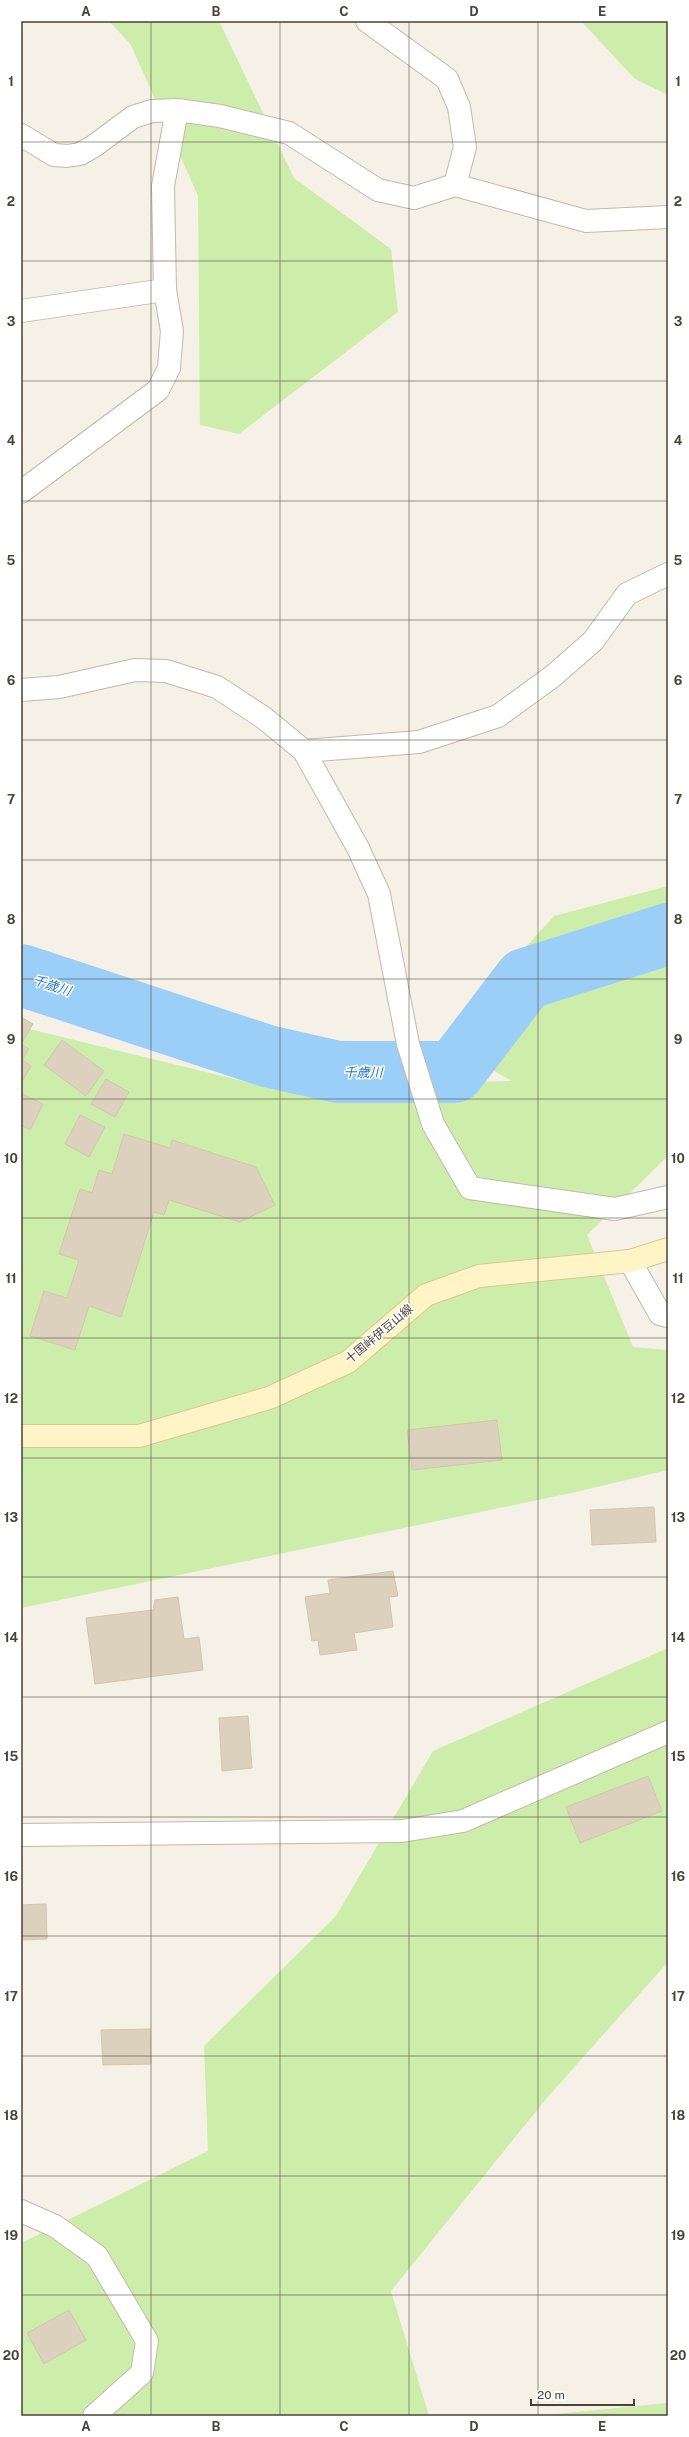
<svg xmlns="http://www.w3.org/2000/svg" width="689" height="2437" viewBox="0 0 689 2437" font-family="'Public Sans','Noto Sans JP',sans-serif">
<rect width="100%" height="100%" fill="#f5f1e6"/>
<g fill="#cdeeab">
<path d="M109 21H219L294 178 391 249 398 312 239 434 200 425 198 196 131 45Z"/>
<path d="M581 21H668V95L635 79Z"/>
<path d="M668 886V1156L587 1235 633 1347 668 1350V1470L576 1492 21 1608V1027L267 1087 512 1081 440 1041 554 916Z"/>
<path d="M668 1648V1962L546 2099 391 2291 429 2416H21V2243L208 2151 204 2046 336 1916 433 1751Z"/>
<path d="M668 2402V2416H536L667 2403Z"/>
</g>
<g fill="none" stroke-linecap="round" stroke-linejoin="round">
<path stroke="#9ccff8" stroke-width="62" d="M21 975 267 1056 338 1072H454L525 979 668 934"/>
</g>
<g fill="#dbd1bd" stroke="#d3c6ad">
<path d="M21 1017 33 1024 21 1044 29 1049 22 1060 31 1066 21 1083Z"/>
<path d="M62 1040 104 1071 86 1096 44 1065Z"/>
<path d="M106 1079 129 1092 115 1117 91 1104Z"/>
<path d="M21 1093 43 1104 30 1130 21 1125Z"/>
<path d="M80 1115 105 1127 89 1157 65 1144Z"/>
<path d="M124 1134 170 1148 172 1140 256 1167 275 1205 240 1222 169 1200 164 1215 154 1212 121 1317 89 1306 75 1350 30 1336 44 1291 67 1298 79 1260 59 1254 80 1189 92 1193 99 1170 112 1174Z"/>
<path d="M497 1420 502 1460 412 1470 407 1430Z"/>
<path d="M654 1507 656 1542 592 1545 590 1510Z"/>
<path d="M393 1571 398 1596 389 1597 393 1627 354 1633 357 1650 320 1655 318 1640 312 1641 305 1597 330 1593 328 1580Z"/>
<path d="M178 1597 184 1639 199 1637 203 1670 95 1684 86 1618 153 1610 155 1600Z"/>
<path d="M248 1716 252 1768 222 1771 219 1718Z"/>
<path d="M648 1776 662 1811 580 1843 566 1807Z"/>
<path d="M46 1904 47 1939 21 1940V1905Z"/>
<path d="M150 2029 151 2064 103 2065 101 2030Z"/>
<path d="M69 2310 86 2340 44 2364 27 2333Z"/>
</g>
<g fill="none" stroke-linecap="round" stroke-linejoin="round">
<g stroke="#c2baa8" stroke-width="24">
<g id="street">
<path d="M367 21 447 79 459 107 465 147 455 185"/>
<path d="M21 135 54 155 67 156 80 154 94 146 133 117 152 111 177 110 220 116 289 133 378 190 414 198 455 185 586 221 668 217"/>
<path d="M21 311 165 290"/>
<path d="M21 492 158 390 169 368 172 331 165 290 163 186 177 110"/>
<path d="M21 690 59 687 135 670 166 671 217 687 264 718 304 751 358 848 379 894 408 1044 433 1124 470 1188 615 1209 668 1197"/>
<path d="M304 751 419 742 498 716 553 676 593 641 627 594 668 574"/>
<path d="M630 1261 660 1314 668 1316"/>
<path d="M21 1835 402 1831 463 1821 668 1732"/>
<path d="M21 2211 55 2226 97 2256 147 2341 142 2373 94 2416"/>
</g>
</g>
<g stroke="#d9c991" stroke-width="24">
<path id="secondary" d="M21 1436H139L269 1398 348 1362 426 1295 479 1276 630 1261 668 1249"/>
</g>
<use href="#street" stroke="#fff" stroke-width="22"/>
<use href="#secondary" stroke="#fff4c6" stroke-width="22"/>
</g>
<path fill="none" stroke="#494235" stroke-width="1" stroke-opacity="0.55" d="M151 21V2416M280 21V2416M409 21V2416M538 21V2416M21 142H668M21 261H668M21 381H668M21 501H668M21 620H668M21 740H668M21 860H668M21 979H668M21 1099H668M21 1218H668M21 1338H668M21 1458H668M21 1577H668M21 1697H668M21 1817H668M21 1936H668M21 2056H668M21 2176H668M21 2295H668"/>
<g text-anchor="middle" stroke-width="3" stroke-linejoin="round" paint-order="stroke">
<g font-size="12" fill="#494235" stroke="#fff">
<text transform="translate(379 1334) rotate(-40)" y="4">十国峠伊豆山線</text>
</g>
<g font-size="13" font-style="italic" fill="#2277c1" stroke="#fff">
<text transform="translate(52 985) rotate(18)" y="5">千歳川</text>
<text x="363" y="1077">千歳川</text>
</g>
</g>
<rect width="689" height="2437" fill="none" stroke="#ffffff" stroke-width="44"/>
<path d="M531 2399v6h103v-6" fill="none" stroke="#494235" stroke-width="2"/>
<text x="537" y="2399" font-size="12" fill="#494235" stroke="#ffffff" stroke-width="3" paint-order="stroke">20 m</text>
<rect x="22" y="22" width="645" height="2393" fill="none" stroke="#494235" stroke-width="1.5"/>
<g font-size="13" text-anchor="middle" font-weight="bold" fill="#494235">
<text x="86" y="16">A</text>
<text x="216" y="16">B</text>
<text x="344" y="16">C</text>
<text x="474" y="16">D</text>
<text x="602" y="16">E</text>
<text x="11" y="86">1</text>
<text x="678" y="86">1</text>
<text x="11" y="206">2</text>
<text x="678" y="206">2</text>
<text x="11" y="326">3</text>
<text x="678" y="326">3</text>
<text x="11" y="445">4</text>
<text x="678" y="445">4</text>
<text x="11" y="565">5</text>
<text x="678" y="565">5</text>
<text x="11" y="685">6</text>
<text x="678" y="685">6</text>
<text x="11" y="804">7</text>
<text x="678" y="804">7</text>
<text x="11" y="924">8</text>
<text x="678" y="924">8</text>
<text x="11" y="1044">9</text>
<text x="678" y="1044">9</text>
<text x="11" y="1163">10</text>
<text x="678" y="1163">10</text>
<text x="11" y="1283">11</text>
<text x="678" y="1283">11</text>
<text x="11" y="1403">12</text>
<text x="678" y="1403">12</text>
<text x="11" y="1522">13</text>
<text x="678" y="1522">13</text>
<text x="11" y="1642">14</text>
<text x="678" y="1642">14</text>
<text x="11" y="1761">15</text>
<text x="678" y="1761">15</text>
<text x="11" y="1881">16</text>
<text x="678" y="1881">16</text>
<text x="11" y="2001">17</text>
<text x="678" y="2001">17</text>
<text x="11" y="2120">18</text>
<text x="678" y="2120">18</text>
<text x="11" y="2240">19</text>
<text x="678" y="2240">19</text>
<text x="11" y="2360">20</text>
<text x="678" y="2360">20</text>
<text x="86" y="2431">A</text>
<text x="216" y="2431">B</text>
<text x="344" y="2431">C</text>
<text x="474" y="2431">D</text>
<text x="602" y="2431">E</text>
</g>
</svg>
